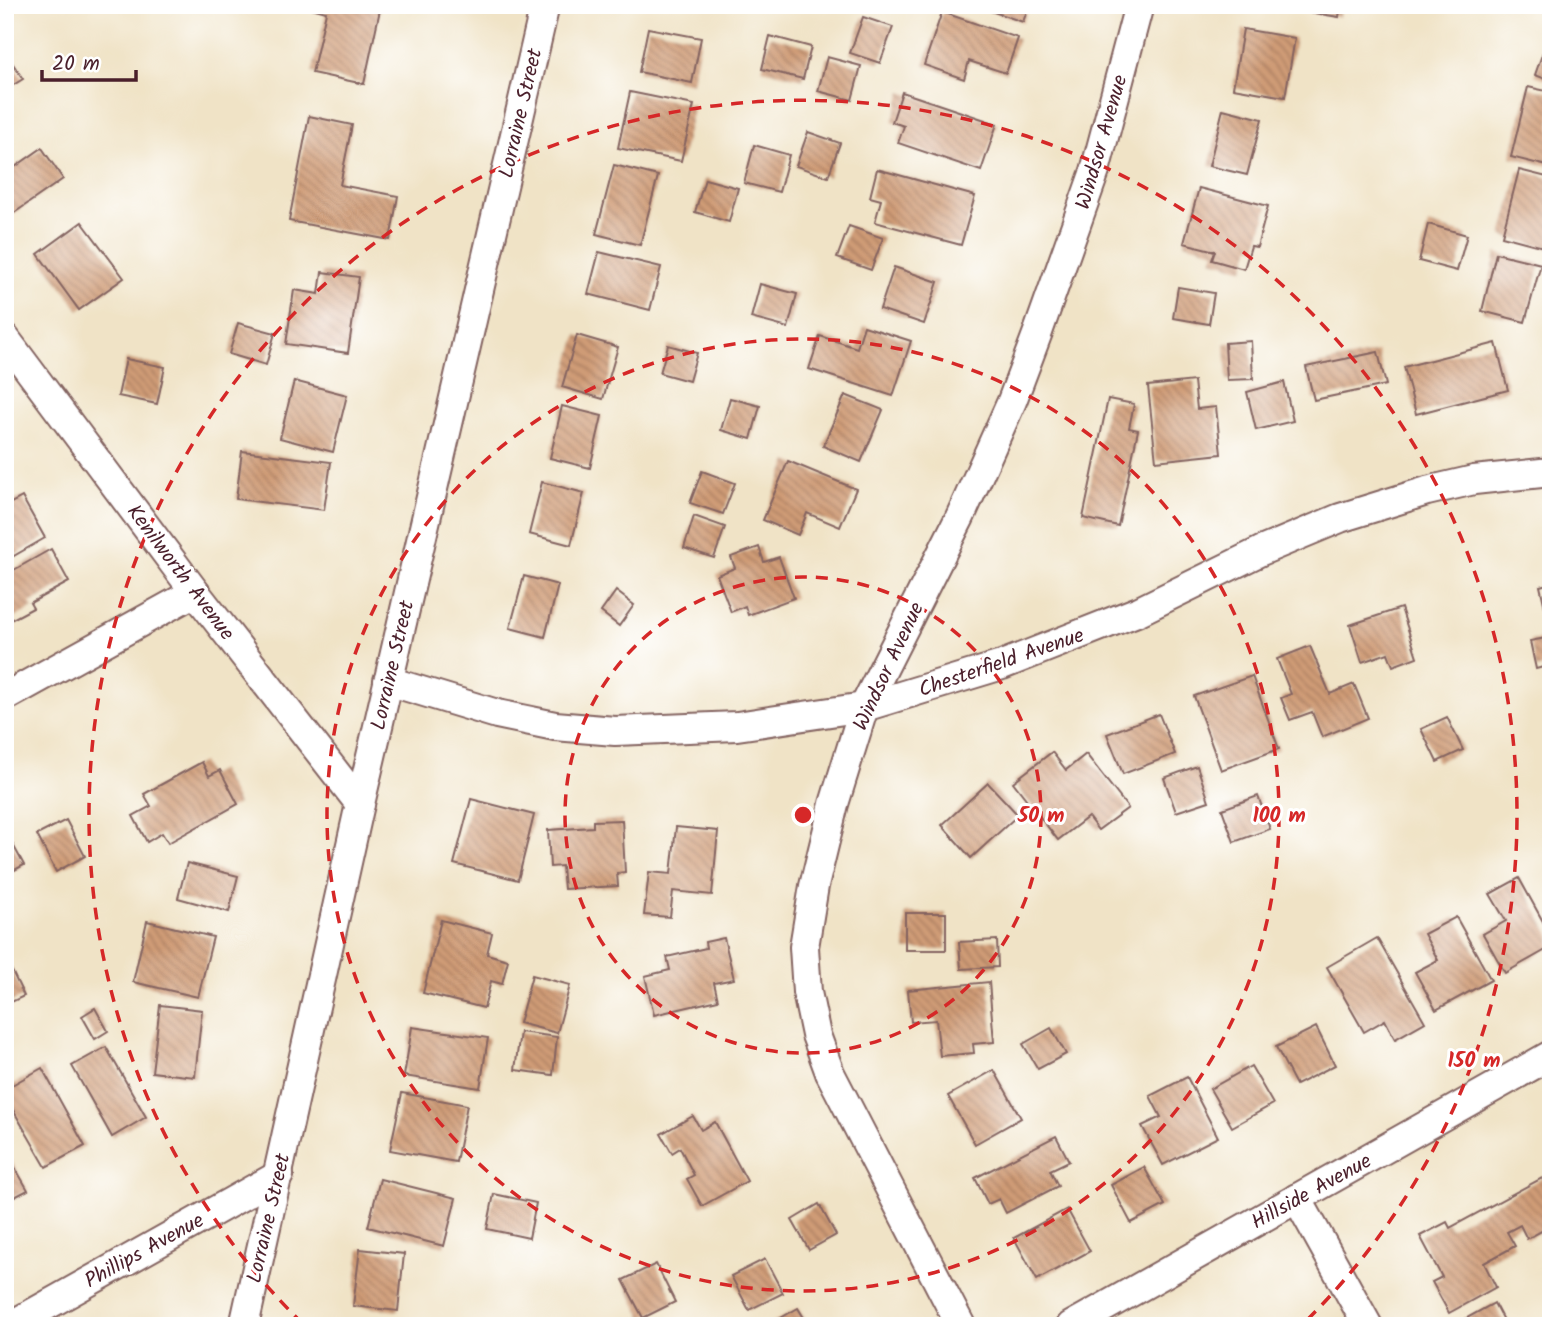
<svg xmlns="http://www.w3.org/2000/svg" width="1556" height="1331" viewBox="0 0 1556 1331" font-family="Kalam,sans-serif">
<defs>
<pattern id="building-back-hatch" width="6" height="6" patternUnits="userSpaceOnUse" patternTransform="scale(1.75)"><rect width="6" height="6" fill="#cf9b76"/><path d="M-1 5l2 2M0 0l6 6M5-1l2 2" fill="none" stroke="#aa7e61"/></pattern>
</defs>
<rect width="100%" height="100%" fill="#fff"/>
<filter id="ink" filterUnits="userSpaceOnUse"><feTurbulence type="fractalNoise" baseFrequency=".0143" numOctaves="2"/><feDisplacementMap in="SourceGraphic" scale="14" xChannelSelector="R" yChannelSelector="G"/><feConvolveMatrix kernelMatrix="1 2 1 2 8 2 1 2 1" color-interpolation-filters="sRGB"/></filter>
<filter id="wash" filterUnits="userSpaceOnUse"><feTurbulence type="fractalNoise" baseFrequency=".00686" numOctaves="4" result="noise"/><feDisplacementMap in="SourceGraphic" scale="28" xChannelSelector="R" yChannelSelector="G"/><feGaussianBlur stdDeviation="1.57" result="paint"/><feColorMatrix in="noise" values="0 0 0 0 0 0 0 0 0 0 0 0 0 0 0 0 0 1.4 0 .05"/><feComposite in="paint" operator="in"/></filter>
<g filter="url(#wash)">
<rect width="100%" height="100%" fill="#f0e3c6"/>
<g id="blocks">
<g fill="url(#building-back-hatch)">
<path d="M301 5H381L364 84 312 73 326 12Z"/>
<path d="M973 5H1029L1023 22Z"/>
<path d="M1265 5H1341L1339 17Z"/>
<path d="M942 12 1018 38 1006 73 969 61 964 79 924 65Z"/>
<path d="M863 17 893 27 880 63 850 53Z"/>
<path d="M648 28 701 38 692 83 639 72Z"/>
<path d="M1243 29 1295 38 1285 97 1233 88Z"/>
<path d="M1551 29V81L1535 75Z"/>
<path d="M770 36 811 47 803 79 762 69Z"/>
<path d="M5 52 23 79 5 90Z"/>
<path d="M827 57 861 66 852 100 818 91Z"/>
<path d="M1528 87 1551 92V167L1511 157Z"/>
<path d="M630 92 694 105 681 161 618 148Z"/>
<path d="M902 92 997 124 981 171 898 143 904 126 892 122Z"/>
<path d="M1223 109 1262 119 1247 175 1209 166Z"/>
<path d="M309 116 352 125 340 185 398 196 390 240 289 221Z"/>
<path d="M808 132 840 143 828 177 796 166Z"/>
<path d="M754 145 789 155 779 192 744 183Z"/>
<path d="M42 148 63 179 7 218 5 174Z"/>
<path d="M614 165 658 176 640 245 596 234Z"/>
<path d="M877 169 975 196 961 245 875 222 881 200 870 197Z"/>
<path d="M1519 170 1551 178V249L1502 236Z"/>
<path d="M705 179 738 188 729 222 695 212Z"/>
<path d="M1199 188 1268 206 1257 247 1251 246 1244 269 1212 260 1215 251 1184 243Z"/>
<path d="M82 222 124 278 79 310 38 254Z"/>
<path d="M1428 224 1467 235 1457 271 1419 261Z"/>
<path d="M849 226 883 238 871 270 837 258Z"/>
<path d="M599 252 661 267 650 310 588 294Z"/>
<path d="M1496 253 1541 264 1525 322 1482 311Z"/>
<path d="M894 267 938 282 924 324 880 309Z"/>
<path d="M322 272 359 277 348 353 286 344 294 290 319 294Z"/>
<path d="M760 284 797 294 788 328 751 318Z"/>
<path d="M1178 287 1214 293 1209 324 1173 318Z"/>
<path d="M238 323 275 333 266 365 229 354Z"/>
<path d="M864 326 911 341 893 396 809 369 820 336 857 348Z"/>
<path d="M577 335 618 347 603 399 562 387Z"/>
<path d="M1251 341 1253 379 1227 380 1225 343Z"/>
<path d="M1496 343 1508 390 1416 414 1404 367Z"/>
<path d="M668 345 697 353 689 381 660 373Z"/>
<path d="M1378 352 1386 385 1314 400 1306 367Z"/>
<path d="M126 359 165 367 157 404 118 396Z"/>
<path d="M294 381 347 395 333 452 280 438Z"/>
<path d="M1194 381 1197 409 1216 407 1221 454 1156 461 1148 386Z"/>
<path d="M1284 382 1293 421 1256 430 1247 392Z"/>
<path d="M845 395 883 410 861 462 823 446Z"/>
<path d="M730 398 760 406 751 439 721 430Z"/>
<path d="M1108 399 1134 404 1129 428 1138 430 1118 526 1083 518Z"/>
<path d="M562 406 602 416 590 468 550 458Z"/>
<path d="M242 451 331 462 324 510 236 499Z"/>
<path d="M788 461 856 489 840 527 807 513 798 535 763 520Z"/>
<path d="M702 471 735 483 723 514 690 503Z"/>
<path d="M542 482 584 493 571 545 529 534Z"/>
<path d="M22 497 45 538 5 561V506Z"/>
<path d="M694 516 725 527 714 558 684 548Z"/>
<path d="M759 547 764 562 779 557 794 598 748 615 745 606 731 612 717 575 735 568 731 557Z"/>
<path d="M51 549 69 582 30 603 33 608 5 623V575Z"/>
<path d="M524 576 558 585 545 637 510 628Z"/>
<path d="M1551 583V629H1550L1540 586Z"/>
<path d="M616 591 634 605 619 626 601 612Z"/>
<path d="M1401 608 1417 657 1393 666 1388 653 1362 662 1350 625Z"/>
<path d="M1551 637V665L1536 669 1530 641Z"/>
<path d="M1310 646 1330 694 1354 684 1368 718 1322 737 1312 712 1290 720 1281 698 1291 694 1277 659Z"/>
<path d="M1252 676 1279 749 1221 770 1194 696Z"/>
<path d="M1159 714 1175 754 1123 774 1107 734Z"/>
<path d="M1447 717 1463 750 1437 762 1421 729Z"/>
<path d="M1052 752 1066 770 1086 754 1128 808 1098 830 1088 817 1058 840 1013 782Z"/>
<path d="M202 762 209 776 220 770 238 804 168 843 162 833 147 842 133 816 151 806 144 794Z"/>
<path d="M1197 766 1209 801 1176 812 1164 778Z"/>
<path d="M988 783 1018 815 971 858 942 825Z"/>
<path d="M1258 796 1270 829 1234 842 1222 809Z"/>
<path d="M471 799 534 815 518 880 454 864Z"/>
<path d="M66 820 85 856 56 872 37 835Z"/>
<path d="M622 820 625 872 617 873 618 886 564 889 562 866 550 867 548 830 593 827V821Z"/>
<path d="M676 827 718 831 712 895 673 891 670 917 644 915 649 872 671 874Z"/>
<path d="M5 830 24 865 5 875Z"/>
<path d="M187 863 238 876 229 912 178 898Z"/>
<path d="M1519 878 1551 936V947L1505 973 1483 934 1506 921 1490 894Z"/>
<rect x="905" y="913" width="41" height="37"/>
<path d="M1456 917 1491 980 1436 1010 1415 972 1438 960 1424 934Z"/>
<path d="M441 920 492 933 487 954 508 960 502 984 491 981 484 1008 423 993Z"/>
<path d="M147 921 213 937 198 997 133 982Z"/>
<path d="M724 938 734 979 714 983 718 1000 654 1015 645 976 670 970 667 957 706 948 705 942Z"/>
<path d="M1377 938 1425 1022 1395 1039 1385 1020 1364 1032 1327 967Z"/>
<path d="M997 940 998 967 961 969 959 942Z"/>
<path d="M10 967 24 996 5 1005V970Z"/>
<path d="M532 975 570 985 557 1033 519 1023Z"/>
<path d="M989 982 994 1042 973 1044 974 1053 940 1056 936 1020 911 1022 908 990Z"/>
<path d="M160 1005 202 1010 195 1077 152 1072Z"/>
<path d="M95 1008 108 1031 95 1039 82 1016Z"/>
<path d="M412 1027 488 1038 480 1088 404 1076Z"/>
<path d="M1316 1027 1335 1065 1296 1085 1276 1047Z"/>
<path d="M1051 1028 1066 1054 1038 1069 1023 1044Z"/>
<path d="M520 1032 557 1037 553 1075 515 1070Z"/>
<path d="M106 1047 146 1117 112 1137 72 1066Z"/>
<path d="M1251 1066 1273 1104 1232 1127 1210 1089Z"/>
<path d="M42 1068 85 1146 46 1167 5 1096V1089Z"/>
<path d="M994 1070 1021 1118 975 1144 948 1096Z"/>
<path d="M1187 1077 1218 1137 1163 1165 1142 1126 1161 1117 1150 1096Z"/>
<path d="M402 1093 467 1105 456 1162 390 1150Z"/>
<path d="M693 1116 701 1130 715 1122 747 1181 702 1206 687 1179 694 1175 680 1148 672 1153 661 1134Z"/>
<path d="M1056 1136 1069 1161 1050 1170 1058 1186 1006 1213 999 1199 988 1204 975 1178Z"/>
<path d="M5 1150 28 1190 5 1202Z"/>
<path d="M1144 1167 1165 1205 1131 1223 1111 1185Z"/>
<path d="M1542 1178 1551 1194V1226L1527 1239 1520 1225 1507 1232 1515 1246 1484 1263 1496 1287 1449 1313 1432 1282 1442 1277 1420 1236 1447 1222 1450 1228Z"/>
<path d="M380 1179 456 1198 444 1246 368 1227Z"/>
<path d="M494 1194 536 1203 529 1238 487 1229Z"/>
<path d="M819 1204 836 1235 809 1250 792 1220Z"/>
<path d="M1067 1209 1090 1251 1037 1280 1014 1238Z"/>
<path d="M360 1249 404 1254 398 1311 353 1306Z"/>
<path d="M765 1259 783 1293 749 1310 731 1276Z"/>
<path d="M656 1264 675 1302 643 1318 623 1280Z"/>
<path d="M1494 1303 1506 1326H1458L1456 1324Z"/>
<path d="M798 1308 809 1326H767Z"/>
</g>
</g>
</g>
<g filter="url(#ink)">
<use href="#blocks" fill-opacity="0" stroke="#846461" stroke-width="2"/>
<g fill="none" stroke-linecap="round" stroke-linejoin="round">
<g stroke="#846461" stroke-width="32">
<g id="street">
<path d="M5 338 195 592 360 804"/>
<path d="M388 681 497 714 555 726 615 731 737 726 864 707 1002 665 1139 611 1261 551 1340 518 1427 491 1474 480 1551 472"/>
<path d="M5 697 195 592"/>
<path d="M1297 1198 1368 1326"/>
<path d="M10 1326 279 1175"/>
<path d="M244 1326 360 804 545 5"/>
<path d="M961 1326 830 1073 816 1035 807 992 804 947 814 886 834 804 864 707 960 517 1012 401 1038 332 1095 171 1139 5"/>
<path d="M1071 1326 1551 1055"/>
</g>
</g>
<use href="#street" stroke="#fff" stroke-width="28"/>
</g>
</g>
<g fill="none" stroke="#d62828" stroke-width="3.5" stroke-dasharray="12 9">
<circle cx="803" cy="815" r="238"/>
<circle cx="803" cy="815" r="476"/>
<path d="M303 1324A714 714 0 1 1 1303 1324"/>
</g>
<g text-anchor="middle" stroke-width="6" stroke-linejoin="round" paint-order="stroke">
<g font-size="21" fill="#4a1f2b" stroke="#fff">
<text transform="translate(520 113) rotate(-77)" y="7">Lorraine Street</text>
<text transform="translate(1101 142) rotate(-74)" y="7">Windsor Avenue</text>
<text transform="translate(181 572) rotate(53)" y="7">Kenilworth Avenue</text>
<text transform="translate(1001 662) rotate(-19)" y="7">Chesterfield Avenue</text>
<text transform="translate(392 665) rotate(-77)" y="7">Lorraine Street</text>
<text transform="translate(888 666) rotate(-65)" y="7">Windsor Avenue</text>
<text transform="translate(1311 1191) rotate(-29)" y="7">Hillside Avenue</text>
<text transform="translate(268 1218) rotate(-77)" y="7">Lorraine Street</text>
<text transform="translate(144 1250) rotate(-29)" y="7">Phillips Avenue</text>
</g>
</g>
<circle cx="803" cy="815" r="10" fill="#d62828" stroke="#fff" stroke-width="3.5"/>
<g font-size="21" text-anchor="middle" font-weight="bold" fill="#d62828" stroke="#fff" stroke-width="6" stroke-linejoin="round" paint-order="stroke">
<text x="1041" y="822">50 m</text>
<text x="1279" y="822">100 m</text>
<text x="1474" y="1067">150 m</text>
</g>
<rect width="1556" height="1331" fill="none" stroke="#fff" stroke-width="28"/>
<path d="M42 70v10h94v-10" fill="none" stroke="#4a1f2b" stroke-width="3.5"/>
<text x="52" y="70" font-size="21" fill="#4a1f2b" stroke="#ffffff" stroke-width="5" paint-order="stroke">20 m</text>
</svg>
